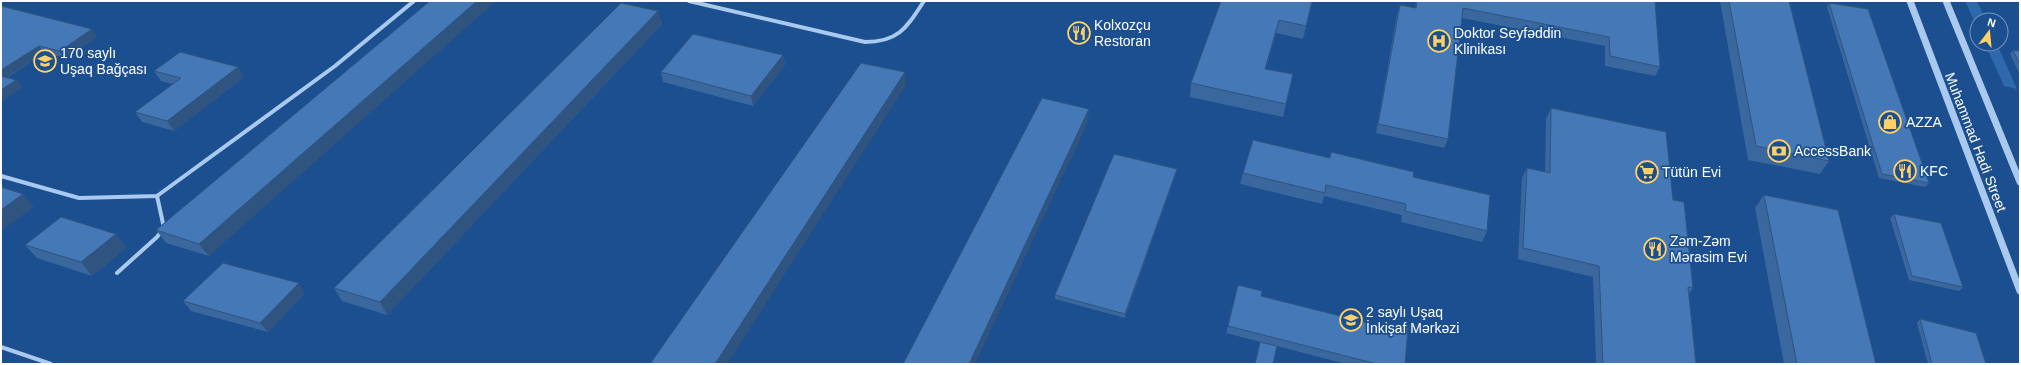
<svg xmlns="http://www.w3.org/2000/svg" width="2021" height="365" viewBox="0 0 2021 365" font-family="Arial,sans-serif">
<rect width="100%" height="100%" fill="#1b4f8f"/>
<g fill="#2e69ad">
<path d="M1965 1H1977L1986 20H1977V27Z"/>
<path d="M1985 44H1997L2017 89 2004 86Z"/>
</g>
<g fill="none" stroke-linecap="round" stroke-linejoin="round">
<g stroke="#a9c9ee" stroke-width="4">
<path d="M689 1 865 42C899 42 907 27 924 1"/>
<path d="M1 176 79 198 157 196 335 66 414 1"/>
<path d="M117 273 157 237 164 228 157 196"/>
<path d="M1 347 51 364"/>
</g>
<g stroke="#a9c9ee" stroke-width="7">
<path d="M1910 1 2020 291"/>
<path d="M1946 1 2020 182"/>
</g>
</g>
<g fill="#3a679d">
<path d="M430 1 209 256 166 243 156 230Z"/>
<path d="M1221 1 1312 2 1303 39 1276 33 1266 69 1293 74 1283 117 1190 97 1191 83Z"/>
<path d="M1416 1H1655L1660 67 1655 76 1605 66V46L1462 18 1448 139 1444 148 1376 133 1397 14 1400 5 1415 8Z"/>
<path d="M1720 1H1789L1829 161 1820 174 1748 160Z"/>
<path d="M1829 3 1929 183 1925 187 1879 178 1827 7Z"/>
<path d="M1 6 97 37 65 58 44 53 7 78 16 80 22 87 1 102Z"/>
<path d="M658 11 662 24 387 315 342 301 334 288Z"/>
<path d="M2013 50 2020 51V75L2010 54Z"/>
<path d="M783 55 785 65 753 106 663 82 661 72Z"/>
<path d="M154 71 244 77 174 131 142 122 135 112 173 84 161 81Z"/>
<path d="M1551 108 1673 200 1693 288 1689 294 1696 364H1596L1593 277 1518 259 1522 178 1527 168 1545 172 1546 119Z"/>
<path d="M1177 169 1176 173 1125 318 1055 299V295Z"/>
<path d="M1243 173 1413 177 1487 231 1482 242 1401 222 1402 215 1324 196 1322 204 1240 184Z"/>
<path d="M1764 195 1876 364H1784L1755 208Z"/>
<path d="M1894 214 1963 287 1959 291 1909 280 1890 218Z"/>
<path d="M25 245 127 247 92 276 37 258Z"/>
<path d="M305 293 268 332 191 311 183 301Z"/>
<path d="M1261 296 1382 327 1384 322 1405 364H1346L1226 333 1228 326Z"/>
<path d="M1920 319 1986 364H1928L1917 323Z"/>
</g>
<g fill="#305480">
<path d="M477 1H496L209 256 199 244Z"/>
<path d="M658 11 662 24 387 315 380 302Z"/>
<path d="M1279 20 1276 33 1262 82 1265 69Z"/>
<path d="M92 29 97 37 65 58 60 51Z"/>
<path d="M39 46 44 53 1 81V70Z"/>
<path d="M783 55 785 65 753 106 751 96Z"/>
<path d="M238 67 244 77 174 131 167 121Z"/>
<path d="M905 72 906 85 727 364H715Z"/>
<path d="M16 80 22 87 1 102V90Z"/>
<path d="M1089 109 1088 122 975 364H969Z"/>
<path d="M1177 169 1176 173 1125 318V314Z"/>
<path d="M23 194 34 207 1 231V210Z"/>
<path d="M116 234 127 247 92 276 81 262Z"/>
<path d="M299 283 305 293 268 332 260 323Z"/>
</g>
<g fill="#4478b7" stroke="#305480">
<path d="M430 1H477L199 244 156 230Z"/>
<path d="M1221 1H1305L1312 2 1306 26 1279 20 1265 69 1293 74 1286 104 1191 83Z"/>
<path d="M1417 1H1655L1660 67 1610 56 1609 37 1463 8 1448 139 1378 124 1400 5 1416 8Z"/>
<path d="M1729 1H1789L1829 161 1756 146Z"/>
<path d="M621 3 658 11 380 302 334 288Z"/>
<path d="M1829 3 1868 9 1929 183 1882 174Z"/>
<path d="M1 6 92 29 60 51 39 46 1 70Z"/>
<path d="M693 34 783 55 751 96 661 72Z"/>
<path d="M2013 50 2020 51V65Z"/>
<path d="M180 52 238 67 167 121 135 112 181 78 154 71Z"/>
<path d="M861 63 905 72 715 364H650Z"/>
<path d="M1 76 16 80 1 90Z"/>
<path d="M1042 98 1089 109 969 364H903Z"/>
<path d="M1551 108 1666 132 1673 200 1684 202 1693 288 1688 287 1696 364H1603L1599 266 1523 248 1527 168 1550 173Z"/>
<path d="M1253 140 1330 158 1331 152 1414 172 1413 177 1490 195 1487 231 1405 211 1406 204 1326 185 1325 193 1243 173Z"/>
<path d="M1114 154 1177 169 1125 314 1055 295Z"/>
<path d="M1 187 23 194 1 210Z"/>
<path d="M1764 195 1838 210 1876 364H1797Z"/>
<path d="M1894 214 1941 223 1963 287 1912 276Z"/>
<path d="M61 217 116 234 81 262 25 245Z"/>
<path d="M223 263 299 283 260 323 183 301Z"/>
<path d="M1238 285 1262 291 1261 296 1384 327V322L1408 328 1405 364H1377L1228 326Z"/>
<path d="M1920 319 1976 333 1986 364H1932Z"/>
<path d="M1260 342 1277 346 1273 364H1255Z"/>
</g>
<defs>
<g id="restaurant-ring" transform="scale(1.15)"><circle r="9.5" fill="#1b4f8f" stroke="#ffd166" stroke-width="1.5"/><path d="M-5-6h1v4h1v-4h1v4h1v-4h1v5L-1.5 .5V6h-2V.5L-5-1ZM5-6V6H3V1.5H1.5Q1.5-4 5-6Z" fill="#ffd166"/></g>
<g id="hospital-ring" transform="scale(1.15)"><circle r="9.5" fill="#1b4f8f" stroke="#ffd166" stroke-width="1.5"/><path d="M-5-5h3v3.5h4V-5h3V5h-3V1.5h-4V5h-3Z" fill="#ffd166"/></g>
<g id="school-ring" transform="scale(1.15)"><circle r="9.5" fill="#1b4f8f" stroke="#ffd166" stroke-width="1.5"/><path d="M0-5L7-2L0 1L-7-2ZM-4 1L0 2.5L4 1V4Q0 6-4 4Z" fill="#ffd166"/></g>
<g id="shop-ring" transform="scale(1.15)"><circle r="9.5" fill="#1b4f8f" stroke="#ffd166" stroke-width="1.5"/><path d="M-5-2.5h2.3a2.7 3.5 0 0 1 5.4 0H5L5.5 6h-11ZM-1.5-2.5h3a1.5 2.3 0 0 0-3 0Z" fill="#ffd166"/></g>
<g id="bank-ring" transform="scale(1.15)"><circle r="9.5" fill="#1b4f8f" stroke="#ffd166" stroke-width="1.5"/><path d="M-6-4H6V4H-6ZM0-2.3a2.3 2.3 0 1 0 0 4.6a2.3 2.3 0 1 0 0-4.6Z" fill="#ffd166"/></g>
<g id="supermarket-ring" transform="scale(1.15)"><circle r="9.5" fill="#1b4f8f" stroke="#ffd166" stroke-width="1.5"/><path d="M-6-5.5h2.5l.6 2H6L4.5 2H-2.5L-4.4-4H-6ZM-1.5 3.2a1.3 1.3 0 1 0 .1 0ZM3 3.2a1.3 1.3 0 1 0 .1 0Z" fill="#ffd166"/></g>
</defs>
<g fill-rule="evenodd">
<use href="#restaurant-ring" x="1079" y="33"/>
<use href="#hospital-ring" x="1439" y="41"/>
<use href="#school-ring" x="45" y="61"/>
<use href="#shop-ring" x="1890" y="122"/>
<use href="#bank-ring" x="1779" y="151"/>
<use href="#restaurant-ring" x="1905" y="171"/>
<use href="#supermarket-ring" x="1647" y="172"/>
<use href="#restaurant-ring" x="1655" y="249"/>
<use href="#school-ring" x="1351" y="320"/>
</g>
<g text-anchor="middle" stroke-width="3.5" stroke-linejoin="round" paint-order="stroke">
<g font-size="14" fill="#fff" stroke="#1b4f8f" text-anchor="start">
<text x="1094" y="30">Kolxozçu<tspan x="1094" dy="16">Restoran</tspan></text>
<text x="1454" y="38">Doktor Seyfәddin<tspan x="1454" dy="16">Klinikası</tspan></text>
<text x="60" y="58">170 saylı<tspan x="60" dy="16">Uşaq Bağçası</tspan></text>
<text x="1906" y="127">AZZA</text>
<text x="1794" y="156">AccessBank</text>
<text x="1920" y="176">KFC</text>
<text x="1662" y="177">Tütün Evi</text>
<text x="1670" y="246">Zәm-Zәm<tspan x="1670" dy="16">Mәrasim Evi</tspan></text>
<text x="1366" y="317">2 saylı Uşaq<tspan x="1366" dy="16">İnkişaf Mərkəzi</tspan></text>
</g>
<g font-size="14" fill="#fff" stroke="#1b4f8f">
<text transform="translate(1976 142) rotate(69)" y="5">Muhammad Hadi Street</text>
</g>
</g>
<rect width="2021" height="365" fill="none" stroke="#ffffff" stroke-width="4"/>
<g transform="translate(1989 32) rotate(16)"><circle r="19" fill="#1b4f8f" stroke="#7695bc"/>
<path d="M0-3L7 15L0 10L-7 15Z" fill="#ffd166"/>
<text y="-6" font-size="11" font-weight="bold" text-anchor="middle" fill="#ffffff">N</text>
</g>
</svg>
